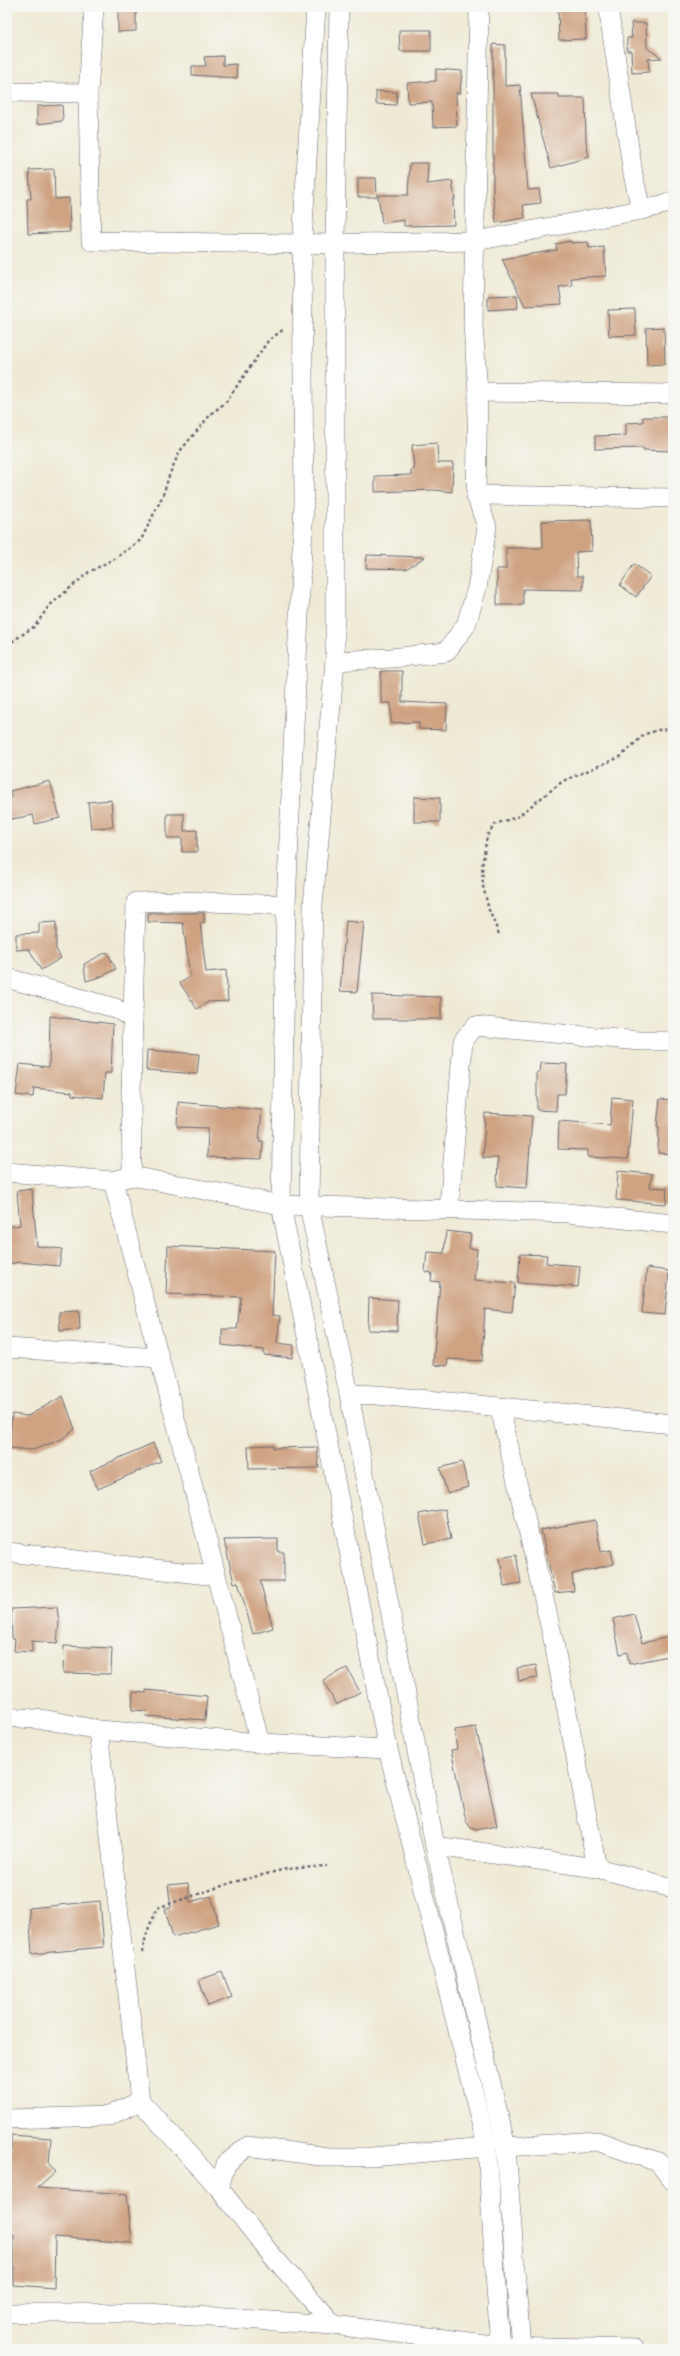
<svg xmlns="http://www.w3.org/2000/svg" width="680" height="2356" viewBox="0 0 680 2356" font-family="Kalam,sans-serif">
<rect width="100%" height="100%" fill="#f6f6f2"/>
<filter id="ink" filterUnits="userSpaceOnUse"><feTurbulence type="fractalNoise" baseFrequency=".025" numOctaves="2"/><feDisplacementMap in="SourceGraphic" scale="8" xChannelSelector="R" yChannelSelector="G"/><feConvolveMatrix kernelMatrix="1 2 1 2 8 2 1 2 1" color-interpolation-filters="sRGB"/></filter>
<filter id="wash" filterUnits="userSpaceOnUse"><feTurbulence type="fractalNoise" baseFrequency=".012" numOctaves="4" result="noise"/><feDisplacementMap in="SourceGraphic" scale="16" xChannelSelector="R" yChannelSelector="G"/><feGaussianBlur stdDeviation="0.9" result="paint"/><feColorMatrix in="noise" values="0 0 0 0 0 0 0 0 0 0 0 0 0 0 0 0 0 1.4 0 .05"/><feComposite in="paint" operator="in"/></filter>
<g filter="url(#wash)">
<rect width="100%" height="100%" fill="#efead5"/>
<g id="blocks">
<g fill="#cfa382">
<path d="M118 7H136V31L118 32Z"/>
<path d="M558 7H585L586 39 559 40Z"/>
<path d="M631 23H646L647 48 662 58 648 59 649 72 632 73 631 51H627V38H632Z"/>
<path d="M399 30H431V51H400Z"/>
<path d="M493 44 505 45V86L520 85 528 190 539 189 541 203 523 205 525 218 496 223 493 194Z"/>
<path d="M223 56V65L236 64 237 78 192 75V66H206L204 57Z"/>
<path d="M436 69 462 71 460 93H456L457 126 433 127 432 102 408 103 407 83 436 81Z"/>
<path d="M376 91 397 92 396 105 376 104Z"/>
<path d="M531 94H559V98H585L586 141 589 157 551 168Z"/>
<path d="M62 105 63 121 37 124V106Z"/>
<path d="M410 163H428L427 184 452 181 455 200H453L454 225 404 226V220L382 223 378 195H408Z"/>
<path d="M54 169 55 199 69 198 70 232 28 234 27 199H31L29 170Z"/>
<path d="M358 178H376L377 197H358Z"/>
<path d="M571 241V243L588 242 589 248 604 247 606 276 571 278 572 285 559 287 562 304 525 306 502 259 557 250 556 244Z"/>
<path d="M517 295 518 308 488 310V296Z"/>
<path d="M635 309 636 335 609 336 608 310Z"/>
<path d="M664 327 665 364 647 365 646 328Z"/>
<path d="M643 417H672V451L643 450V448L595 449V436L626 435V423L643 422Z"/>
<path d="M437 443 438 463H453L452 492 434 490 375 492V476L411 475V470H414L412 445Z"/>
<path d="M591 520 592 551 576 552 577 576H583V590L523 589V605H497V569H506V548H543L542 521Z"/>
<path d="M367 555 425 557 406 569 366 568Z"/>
<path d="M634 564 651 576 636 597 620 585Z"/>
<path d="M381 671H402V702L447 704 446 730 419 729V722L391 723V703H381Z"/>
<path d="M50 781 60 818 35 824 33 815 7 820V798L12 797 10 791Z"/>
<path d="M414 797 440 798V822H414Z"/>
<path d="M111 800 113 827 91 828 88 802Z"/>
<path d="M167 814H184V831L197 830V852H182V838H167Z"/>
<path d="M148 913H204V923H200L206 972 226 970 228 1001 208 1002 197 1009 180 983 190 977 183 923 148 922Z"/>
<path d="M346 921 364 923 357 992 340 991Z"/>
<path d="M56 922V949L61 958 41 970 29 949 16 950V934L39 933V923Z"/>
<path d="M107 952 116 969 100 977 86 981 84 964Z"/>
<path d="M372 995 441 997V1019H373Z"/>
<path d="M50 1016 113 1024 111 1073H105L103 1098 72 1095V1092L34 1088 33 1097 16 1095 20 1064 49 1067Z"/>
<path d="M147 1050 199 1054 197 1074 146 1070Z"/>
<path d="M541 1063 567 1064 565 1094H557L556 1111 537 1110V1072H540Z"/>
<path d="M612 1097 633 1099 628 1159 588 1157V1150L558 1149 559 1121 610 1125Z"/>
<path d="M660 1099 673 1100V1154L658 1153 659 1127 657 1126Z"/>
<path d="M178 1102 262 1110 259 1141H263L262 1159 207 1157 208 1128 177 1127Z"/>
<path d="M485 1113 532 1116 527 1188 497 1186 498 1158H483Z"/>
<path d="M618 1171 652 1174 650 1187 667 1188 666 1204 616 1200Z"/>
<path d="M32 1189 37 1246 62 1249 59 1266 20 1262 7 1264V1227L20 1225 17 1191Z"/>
<path d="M446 1231 471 1234 469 1248 477 1249 474 1280 515 1283 512 1312 485 1309 482 1361 448 1359 447 1366 433 1365 440 1282 431 1281 432 1273 425 1272 427 1252 444 1253Z"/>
<path d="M168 1246 275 1251 272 1315 280 1316 277 1343 294 1345 292 1358 264 1355V1350L222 1345V1329H237L241 1297 166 1294Z"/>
<path d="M520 1254 547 1255 546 1263 580 1266 578 1287 518 1283Z"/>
<path d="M647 1268 669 1271 665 1315 642 1313Z"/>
<path d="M369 1298 398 1300 397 1331 368 1330Z"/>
<path d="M79 1311 80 1329 60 1331 59 1312Z"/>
<path d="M63 1396 75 1429 62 1439 33 1450 9 1448 12 1414 28 1416Z"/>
<path d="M153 1443 161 1461 98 1489 90 1471Z"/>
<path d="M273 1445V1448L317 1447 319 1468 249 1469 248 1446Z"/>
<path d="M462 1462 468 1487 447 1493 440 1468Z"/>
<path d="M445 1509 451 1539 425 1544 419 1514Z"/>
<path d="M595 1520 601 1552 611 1550 614 1564 572 1574 574 1591 555 1593 541 1530Z"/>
<path d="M278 1539V1552H284V1581H260L273 1628 253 1634 238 1582 234 1583 224 1540Z"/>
<path d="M516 1555 521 1583 504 1586 500 1558Z"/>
<path d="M57 1607 59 1622 57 1643 32 1641V1652L14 1651 15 1639H12L11 1609Z"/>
<path d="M634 1614 642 1643 673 1636V1655L629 1664 627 1652 620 1654 613 1619Z"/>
<path d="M64 1646 112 1648 111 1674 63 1673Z"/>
<path d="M536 1665 538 1678 519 1681 517 1668Z"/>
<path d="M347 1668 360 1692 336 1705 323 1680Z"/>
<path d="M146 1690 207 1696 205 1720 146 1716 147 1711 132 1710 133 1692 146 1693Z"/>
<path d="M476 1727 497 1826 476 1830 471 1828 466 1821 451 1750 457 1749 454 1730Z"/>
<path d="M188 1883 190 1902 211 1896 219 1924 173 1937 165 1909 171 1908 168 1885Z"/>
<path d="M100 1901 104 1947 32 1954 29 1908Z"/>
<path d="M222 1972 232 1997 208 2006 199 1980Z"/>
<path d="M11 2135 51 2138 49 2164 56 2172 38 2188 127 2194 132 2243 55 2237 54 2288 14 2285V2235H8L9 2192H7V2163H11Z"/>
</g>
</g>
</g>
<g filter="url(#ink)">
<use href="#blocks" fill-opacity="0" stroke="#6a6871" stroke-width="1"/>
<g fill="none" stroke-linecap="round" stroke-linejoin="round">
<g stroke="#6a6871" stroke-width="20">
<g id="street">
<path d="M94 7 88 93 91 241 302 244 476 241 641 210 673 202"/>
<path d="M316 7 302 244 304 503 286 905 281 1205 388 1749 487 2147 500 2349"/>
<path d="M339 7 335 243V661L313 905 309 1206 349 1394 435 1846 506 2147 521 2349"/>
<path d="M608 7 633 174 641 210"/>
<path d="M7 92 88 93"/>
<path d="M478 392 673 394"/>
<path d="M476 495 673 498"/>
<path d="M335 661 391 658 446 652 466 625 477 588 487 527 476 495 478 392 473 325 479 7"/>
<path d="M7 978 115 1008 133 1019"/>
<path d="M7 1172 113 1181 132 1176 281 1205 567 1213 673 1224"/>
<path d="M132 1176 131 1096 136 902 182 901 286 905"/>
<path d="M113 1181 260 1743"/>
<path d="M449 1209 463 1041 475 1026 640 1041H673"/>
<path d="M7 1348 159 1358"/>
<path d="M349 1394 377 1395 673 1424"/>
<path d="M500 1408 554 1643 597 1868"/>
<path d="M7 1552 216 1576"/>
<path d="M7 1717 48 1720 98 1730 260 1743 388 1749"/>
<path d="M98 1730 140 2101 219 2188 269 2252 334 2325"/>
<path d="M435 1846 597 1868 673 1888"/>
<path d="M7 2119 109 2116 140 2101"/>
<path d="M506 2147 597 2141 658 2162 673 2181"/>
<path d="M219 2188 226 2164 248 2146 327 2157H372L487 2147"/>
<path d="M7 2313H147L334 2325 500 2346 635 2349"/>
</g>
</g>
<g stroke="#6a6871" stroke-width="2.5" stroke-dasharray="3 3" stroke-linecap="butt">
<path d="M7 645 35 626 49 606 89 572 114 559 141 540 163 495 170 473 180 451 211 414 226 402 268 341 284 329"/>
<path d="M499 934 489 910 483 886 482 866 487 836 495 824 517 817 563 781 620 757 645 734 662 729 673 731"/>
<path d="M142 1953 147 1932 157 1908 234 1882 286 1869 327 1866"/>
</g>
<use href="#street" stroke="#fff" stroke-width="19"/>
</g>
</g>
<rect width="680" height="2356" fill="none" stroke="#f6f6f2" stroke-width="24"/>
</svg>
